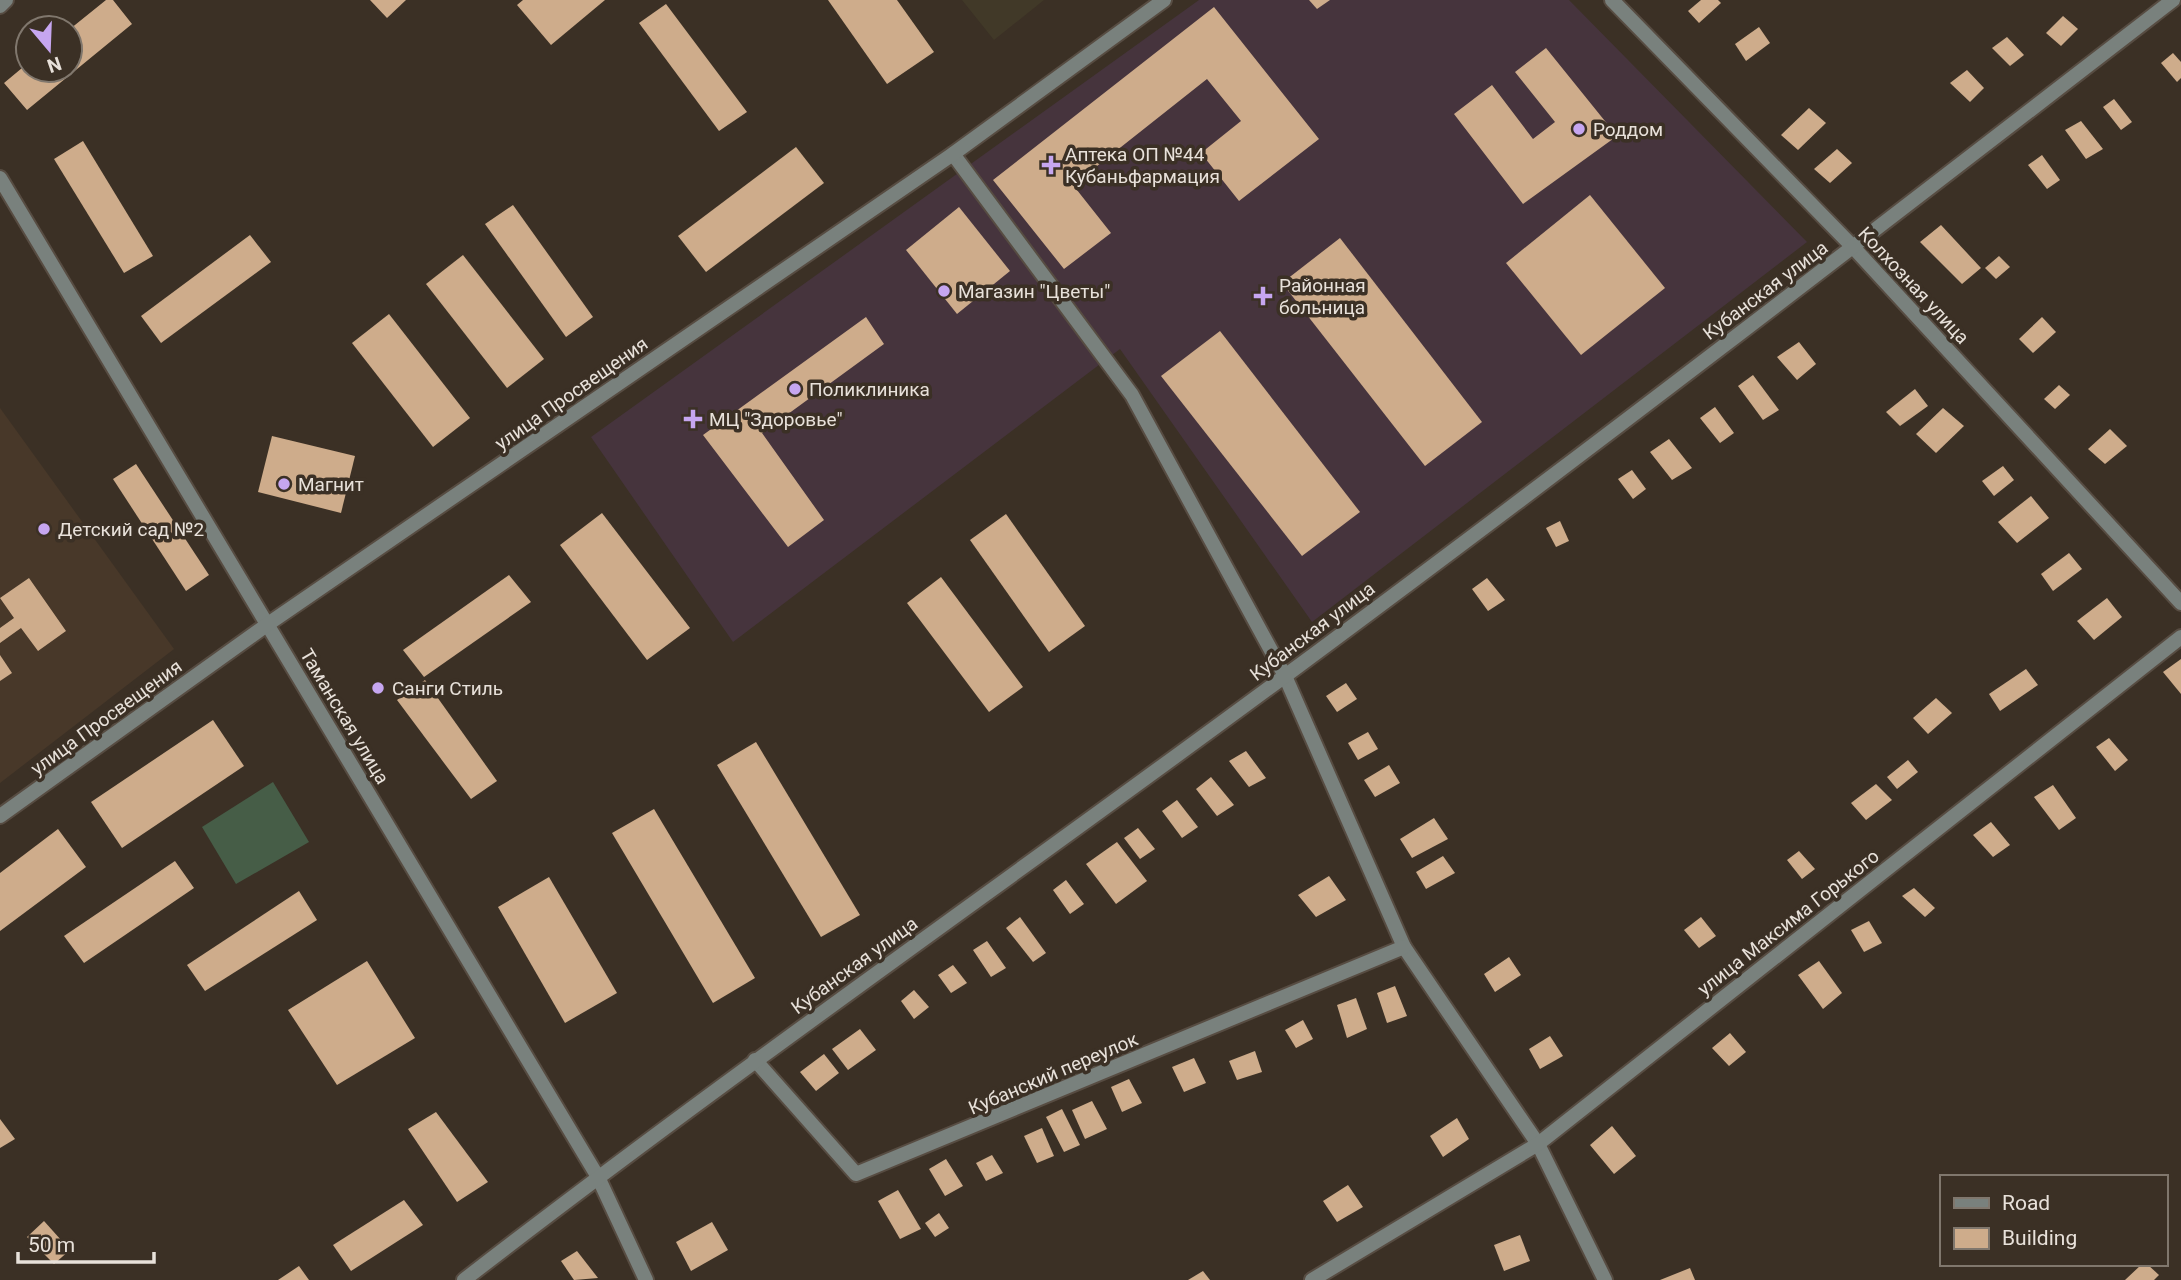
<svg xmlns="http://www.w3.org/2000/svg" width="2181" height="1280" viewBox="0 0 2181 1280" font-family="Roboto,sans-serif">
<rect width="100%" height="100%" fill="#3b3025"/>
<path fill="#483829" d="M0 408 174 649 0 783Z"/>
<path fill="#413928" d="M962 0H1044L994 40Z"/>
<path fill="#46343d" d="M1199 0H1569L1807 242 1312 622 1120 349 733 642 591 437Z"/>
<path fill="#465d47" d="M273 782 309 842 236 884 202 827Z"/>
<g fill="#ceac8b">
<path d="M106 0H113L132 24 27 110 4 83 28 63V70H70V29Z"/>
<path d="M370 0H406L387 18Z"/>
<path d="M523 0H605L551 45 517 5Z"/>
<path d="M828 0H897L934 52 887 84Z"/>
<path d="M1309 0H1330L1317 9Z"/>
<path d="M1701 0H1718L1721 3 1699 23 1688 11Z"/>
<path d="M666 4 747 112 719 131 639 23Z"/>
<path d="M1214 7 1319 139 1239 201 1201 153 1241 121 1207 79 1073 185 1111 233 1064 269 993 180Z"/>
<path d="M2063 16 2078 29 2061 46 2046 33Z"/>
<path d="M1759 27 1770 43 1746 61 1735 44Z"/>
<path d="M2007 37 2024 55 2010 66 1992 48Z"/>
<path d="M1546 48 1617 136 1523 204 1454 114 1492 85 1533 139 1555 122 1515 72Z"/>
<path d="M2173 53 2181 62V78L2177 82 2161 63Z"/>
<path d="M1967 70 1984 88 1970 102 1950 83Z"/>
<path d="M2114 99 2132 122 2121 130 2103 107Z"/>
<path d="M1809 108 1826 123 1798 150 1781 135Z"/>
<path d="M2081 121 2103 149 2086 159 2065 130Z"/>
<path d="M83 141 153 256 124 273 54 159Z"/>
<path d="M796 147 824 183 706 272 678 236Z"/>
<path d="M1837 149 1852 163 1830 183 1814 169Z"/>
<path d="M2042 155 2060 180 2047 189 2028 165Z"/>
<path d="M1590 195 1665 288 1581 355 1506 263Z"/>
<path d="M513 205 593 317 566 337 485 224Z"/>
<path d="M959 207 1010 271 957 314 906 250Z"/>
<path d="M1941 225 1981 268 1962 284 1920 242Z"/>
<path d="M250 235 271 262 161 343 141 316Z"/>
<path d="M1340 238 1482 422 1425 466 1282 283Z"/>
<path d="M463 255 544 359 507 388 426 284Z"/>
<path d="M1999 256 2010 267 1996 279 1985 268Z"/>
<path d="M389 314 470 418 433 447 352 343Z"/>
<path d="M866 317 884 344 762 433 824 520 788 547 703 435Z"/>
<path d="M2042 317 2056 332 2033 353 2019 339Z"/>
<path d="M1220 331 1360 512 1302 556 1161 376Z"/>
<path d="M1799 342 1816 364 1797 380 1777 357Z"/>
<path d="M1753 375 1779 410 1763 420 1738 386Z"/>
<path d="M2059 385 2070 395 2055 409 2044 399Z"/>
<path d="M1915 389 1928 406 1900 426 1886 412Z"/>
<path d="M1715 407 1734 433 1720 443 1700 418Z"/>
<path d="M1943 408 1964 426 1936 453 1916 434Z"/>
<path d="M2110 429 2127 446 2105 464 2088 449Z"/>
<path d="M272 436 355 456 341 513 258 492Z"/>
<path d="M1669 439 1692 468 1672 480 1650 452Z"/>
<path d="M136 464 209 575 186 591 113 479Z"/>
<path d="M2003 466 2014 480 1994 496 1982 481Z"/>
<path d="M1632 470 1646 489 1633 499 1618 479Z"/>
<path d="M2031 496 2049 518 2017 543 1998 522Z"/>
<path d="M602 513 690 628 647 660 560 545Z"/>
<path d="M1006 514 1085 626 1049 652 970 540Z"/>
<path d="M1560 521 1569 541 1556 547 1546 528Z"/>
<path d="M2069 553 2082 569 2053 591 2041 574Z"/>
<path d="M509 575 531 602 424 677 403 650Z"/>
<path d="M941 577 1023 687 989 712 907 603Z"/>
<path d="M29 578 66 631 38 651 21 628 0 643V628L14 618 0 598Z"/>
<path d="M1487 578 1505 600 1488 611 1472 589Z"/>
<path d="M2107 598 2122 617 2094 640 2077 621Z"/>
<path d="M0 655 12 673 0 681Z"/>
<path d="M2181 659V694L2163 672Z"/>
<path d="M2026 669 2038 685 2000 711 1989 694Z"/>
<path d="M425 680 497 781 471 799 397 700Z"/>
<path d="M1346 683 1357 699 1337 712 1326 696Z"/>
<path d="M1936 698 1952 713 1928 734 1913 718Z"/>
<path d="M213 720 244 766 122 848 91 802Z"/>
<path d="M1368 732 1378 749 1358 760 1348 743Z"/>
<path d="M2109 738 2128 760 2115 771 2096 747Z"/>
<path d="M756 742 860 915 821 937 717 765Z"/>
<path d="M1246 751 1266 778 1249 787 1229 761Z"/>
<path d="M1908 760 1918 772 1897 789 1887 777Z"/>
<path d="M1389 765 1400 783 1375 797 1364 780Z"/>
<path d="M1211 777 1234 805 1217 816 1196 789Z"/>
<path d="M1876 784 1892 800 1866 820 1851 803Z"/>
<path d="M2053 785 2076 818 2059 830 2034 797Z"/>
<path d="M1177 800 1198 827 1182 838 1162 811Z"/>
<path d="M654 809 755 978 713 1003 612 833Z"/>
<path d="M1434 818 1448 839 1412 858 1400 839Z"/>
<path d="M1991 822 2010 845 1993 857 1973 835Z"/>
<path d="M1138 828 1155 849 1140 859 1124 838Z"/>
<path d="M58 829 86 867 0 931V873Z"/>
<path d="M1117 842 1147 881 1116 904 1086 864Z"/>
<path d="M1799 851 1815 869 1802 879 1787 860Z"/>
<path d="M1443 856 1455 873 1426 889 1416 872Z"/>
<path d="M175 861 194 888 84 963 64 936Z"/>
<path d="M1329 876 1346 900 1316 917 1298 895Z"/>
<path d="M549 877 617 993 565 1023 498 907Z"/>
<path d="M1066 880 1084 904 1070 914 1053 890Z"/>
<path d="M1914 888 1935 908 1925 917 1902 896Z"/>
<path d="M299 891 317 920 205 991 187 965Z"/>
<path d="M1020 917 1046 953 1033 962 1006 928Z"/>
<path d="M1701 917 1716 936 1699 948 1684 930Z"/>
<path d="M1869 921 1882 943 1864 952 1851 930Z"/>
<path d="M987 941 1006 968 991 977 973 950Z"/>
<path d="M1509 957 1521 975 1495 992 1484 974Z"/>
<path d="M367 961 415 1038 337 1085 288 1010Z"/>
<path d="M1819 961 1842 993 1823 1009 1798 975Z"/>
<path d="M953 965 967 983 951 993 938 975Z"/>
<path d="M1395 986 1407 1016 1387 1023 1377 993Z"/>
<path d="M914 990 929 1007 914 1019 901 1001Z"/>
<path d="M1356 998 1367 1029 1347 1038 1337 1005Z"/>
<path d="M1303 1020 1313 1039 1296 1048 1285 1030Z"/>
<path d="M860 1029 876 1050 848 1070 832 1049Z"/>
<path d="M1730 1033 1746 1052 1729 1066 1712 1048Z"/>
<path d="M1550 1036 1563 1056 1540 1069 1529 1049Z"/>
<path d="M1255 1051 1262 1072 1237 1080 1229 1061Z"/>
<path d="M824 1054 839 1073 816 1091 800 1072Z"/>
<path d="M1194 1058 1206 1083 1184 1092 1172 1067Z"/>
<path d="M1129 1079 1142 1103 1122 1112 1111 1087Z"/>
<path d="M1092 1101 1107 1129 1085 1139 1072 1110Z"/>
<path d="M1062 1109 1080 1145 1064 1152 1046 1117Z"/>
<path d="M436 1112 488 1182 457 1202 408 1129Z"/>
<path d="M1457 1118 1469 1139 1443 1157 1430 1136Z"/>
<path d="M0 1119 15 1139 0 1148Z"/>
<path d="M1612 1126 1636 1156 1614 1174 1590 1145Z"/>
<path d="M1042 1128 1054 1156 1037 1163 1024 1136Z"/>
<path d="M992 1155 1003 1173 986 1181 976 1163Z"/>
<path d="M946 1159 963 1186 945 1196 929 1169Z"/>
<path d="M1348 1185 1363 1207 1337 1222 1323 1201Z"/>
<path d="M898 1190 921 1229 900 1239 878 1201Z"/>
<path d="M404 1200 423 1225 351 1271 333 1245Z"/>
<path d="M939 1213 949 1228 935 1237 925 1223Z"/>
<path d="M44 1221 70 1250 54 1264 27 1237Z"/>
<path d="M712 1222 728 1250 691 1271 676 1242Z"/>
<path d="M1520 1235 1530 1261 1504 1271 1494 1245Z"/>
<path d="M577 1251 598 1278 574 1280 561 1261Z"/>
<path d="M2142 1264H2147L2159 1275 2154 1280H2125Z"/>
<path d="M299 1266 309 1280H278Z"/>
<path d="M1690 1268 1695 1280H1660Z"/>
<path d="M1203 1271 1210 1280H1188Z"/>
</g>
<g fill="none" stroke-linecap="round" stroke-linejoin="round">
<g stroke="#574c42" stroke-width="18">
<g id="street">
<path d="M1612 0 1853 247 2181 603"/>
<path d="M0 6 6 0"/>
<path d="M953 154 1132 395 1285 676 1404 947 1538 1144 1605 1280"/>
<path d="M0 178 598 1177 646 1280"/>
<path d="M0 816 268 624 953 154 1164 0"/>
<path d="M755 1060 856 1174 1404 947"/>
<path d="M464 1280C733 1072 1012 878 1285 676 1584 455 1879 227 2173 0"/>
<path d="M1312 1280 1538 1144 2181 637"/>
</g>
</g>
<use href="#street" stroke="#79817d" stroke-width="14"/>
</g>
<g fill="#c6a6f0" stroke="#3b3025" stroke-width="2.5">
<circle cx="1579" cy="129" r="7"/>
<path d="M1047.5 154.5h7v7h7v7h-7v7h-7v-7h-7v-7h7z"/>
<circle cx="944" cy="291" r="7"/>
<path d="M1259.5 285.5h7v7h7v7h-7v7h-7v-7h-7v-7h7z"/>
<circle cx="795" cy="389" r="7"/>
<path d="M689.5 408.5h7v7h7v7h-7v7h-7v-7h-7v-7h7z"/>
<circle cx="284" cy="484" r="7"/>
<circle cx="44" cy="529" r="7"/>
<circle cx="378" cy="688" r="7"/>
</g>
<g text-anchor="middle" stroke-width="7" stroke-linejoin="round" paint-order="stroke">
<g font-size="19" fill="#e8e1da" stroke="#3b3025" text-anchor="start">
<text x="1593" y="136">Роддом</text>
<text x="1065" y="161">Аптека ОП №44<tspan x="1065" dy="22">Кубаньфармация</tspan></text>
<text x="1279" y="292">Районная<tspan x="1279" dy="22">больница</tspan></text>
<text x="958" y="298">Магазин "Цветы"</text>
<text x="809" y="396">Поликлиника</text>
<text x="709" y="426">МЦ "Здоровье"</text>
<text x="298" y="491">Магнит</text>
<text x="58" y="536">Детский сад №2</text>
<text x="392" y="695">Санги Стиль</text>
</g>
<g font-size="19" fill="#e8e1da" stroke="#3b3025">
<text transform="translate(1914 285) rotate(47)" y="7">Колхозная улица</text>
<text transform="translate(1765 290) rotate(-37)" y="7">Кубанская улица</text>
<text transform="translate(571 393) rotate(-35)" y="7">улица Просвещения</text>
<text transform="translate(1312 631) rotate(-37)" y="7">Кубанская улица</text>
<text transform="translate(345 716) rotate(59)" y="7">Таманская улица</text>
<text transform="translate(106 717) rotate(-36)" y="7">улица Просвещения</text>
<text transform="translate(1788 922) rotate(-38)" y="7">улица Максима Горького</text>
<text transform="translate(854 965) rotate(-36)" y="7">Кубанская улица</text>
<text transform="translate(1053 1073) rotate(-23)" y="7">Кубанский переулок</text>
</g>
</g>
<rect x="1940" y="1175" width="228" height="91" fill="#3b3025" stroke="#80776d" stroke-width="2"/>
<rect x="1954" y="1198" width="35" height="10" fill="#79817d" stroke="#80776d" stroke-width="2"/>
<text x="2002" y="1210" font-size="21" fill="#e8e1da">Road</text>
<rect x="1954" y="1228" width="35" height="21" fill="#ceac8b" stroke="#80776d" stroke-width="2"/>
<text x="2002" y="1245" font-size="21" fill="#e8e1da">Building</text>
<g transform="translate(49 49) rotate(161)"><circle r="33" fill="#3b3025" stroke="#80776d" stroke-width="2"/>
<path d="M0-5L12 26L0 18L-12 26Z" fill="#c6a6f0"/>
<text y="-10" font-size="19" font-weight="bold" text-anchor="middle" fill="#e8e1da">N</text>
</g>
<path d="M18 1252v10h136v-10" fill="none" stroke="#e8e1da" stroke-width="3.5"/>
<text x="28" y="1252" font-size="21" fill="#e8e1da" stroke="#3b3025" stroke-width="5" paint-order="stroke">50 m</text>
</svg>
